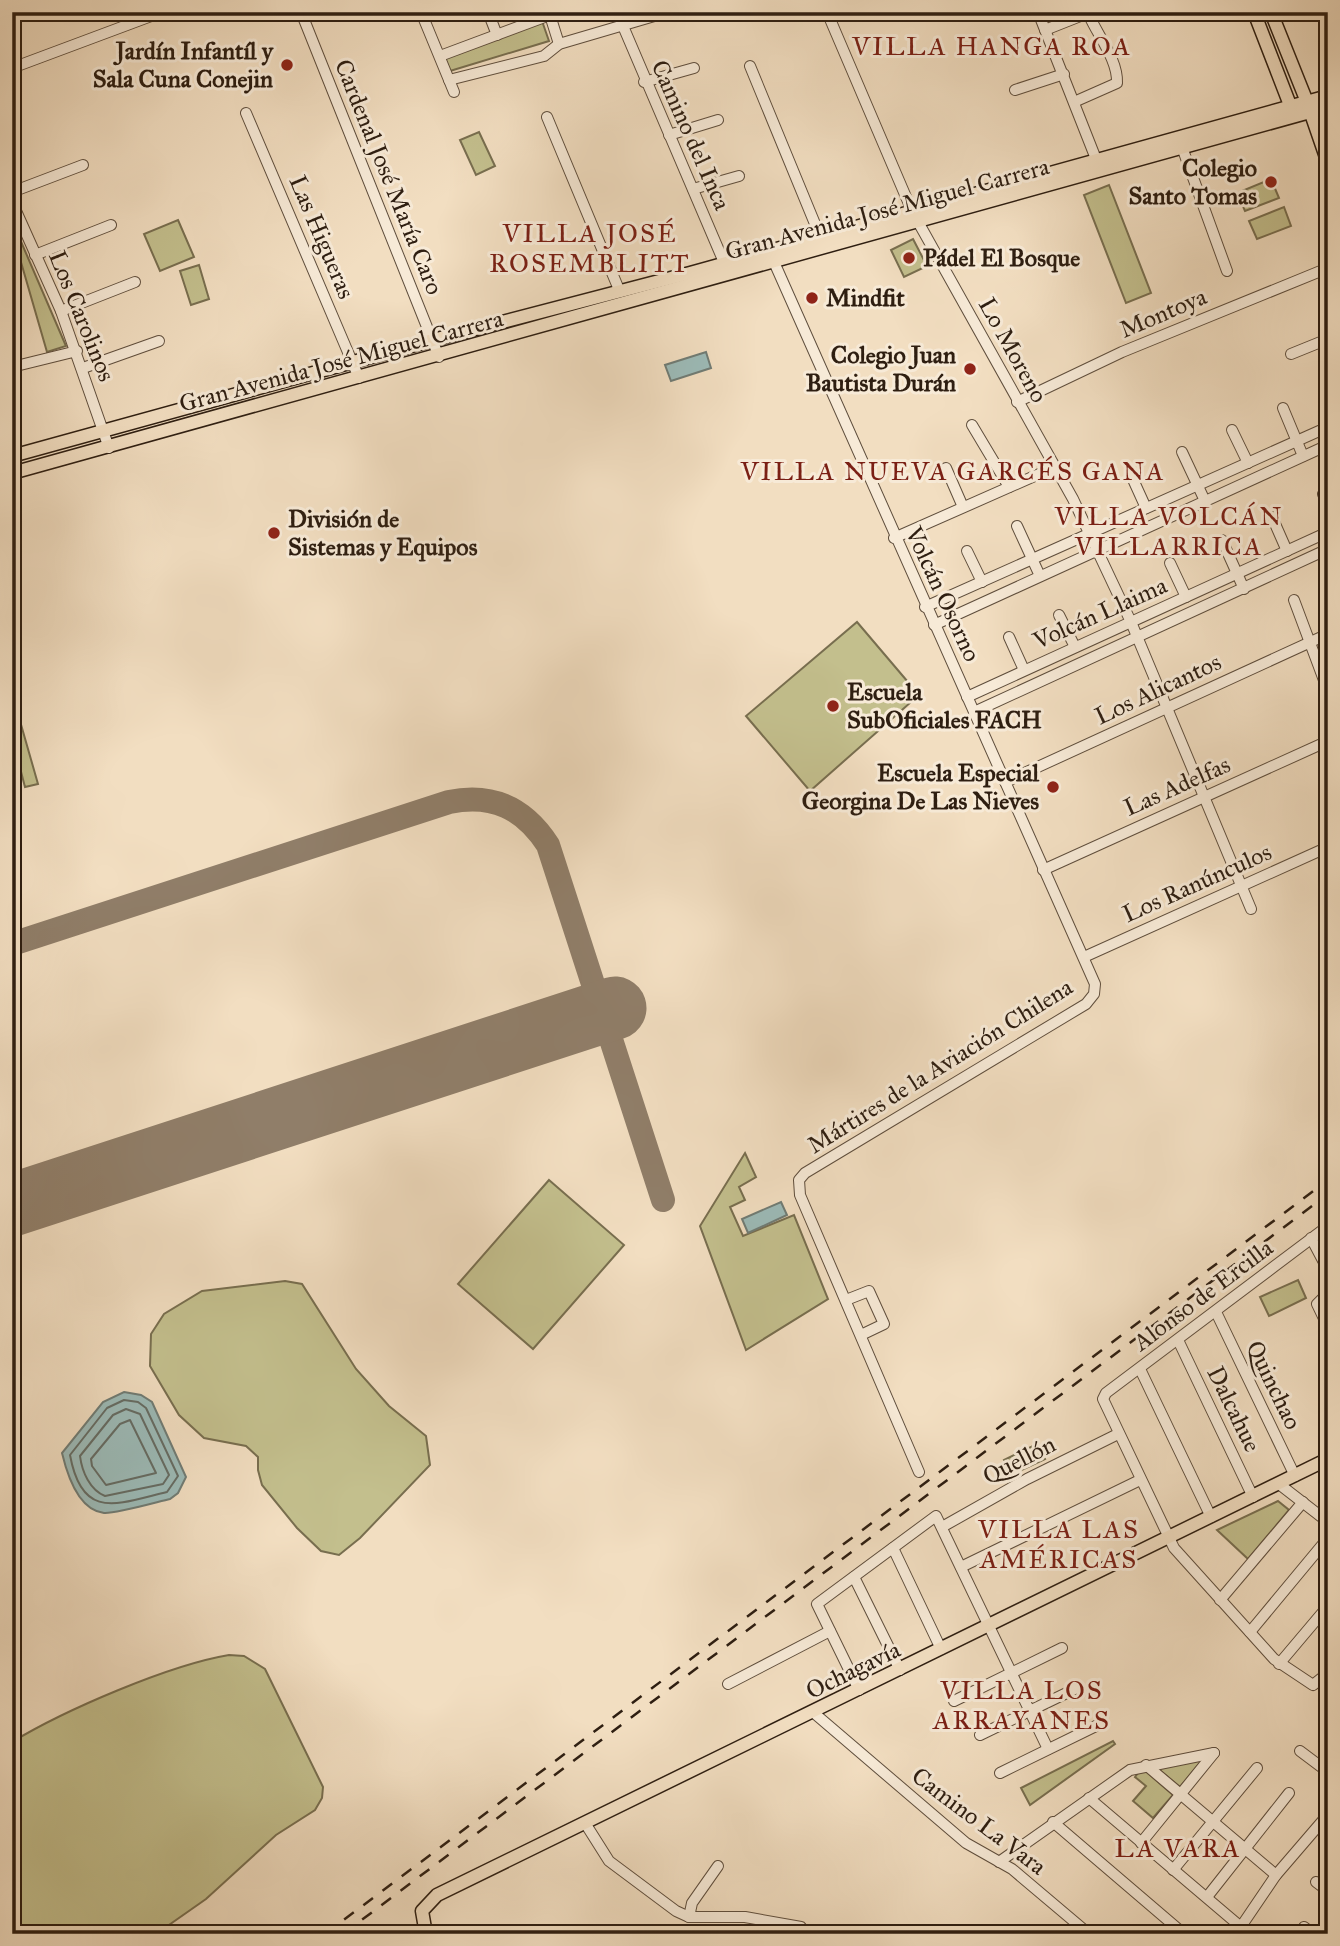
<svg xmlns="http://www.w3.org/2000/svg" width="1340" height="1946" viewBox="0 0 1340 1946" font-family="'IM FELL Great Primer',serif">
<rect width="100%" height="100%" fill="#f2dec1"/>
<filter id="stains"><feTurbulence type="fractalNoise" baseFrequency=".00286" numOctaves="4"/><feColorMatrix values="0 0 0 0 .2 0 0 0 0 .09 0 0 0 0 .02 0 0 0 .5 -.17"/></filter>
<radialGradient id="worn" r=".72"><stop offset=".6" stop-color="#630" stop-opacity="0"/><stop offset="1" stop-color="#630" stop-opacity=".3"/></radialGradient>
<g fill="#c3bf8d" stroke="#786e4f" stroke-width="2">
<path d="M542 21 549 41 450 71 445 58Z"/>
<path d="M479 132 495 166 476 175 460 140Z"/>
<path d="M1271 179 1279 198 1245 211 1237 193Z"/>
<path d="M1109 185 1151 293 1126 303 1084 195Z"/>
<path d="M1284 207 1291 226 1257 239 1249 221Z"/>
<path d="M178 220 194 257 160 271 144 234Z"/>
<path d="M19 237 66 346 47 352 14 238Z"/>
<path d="M913 239 927 266 904 277 891 250Z"/>
<path d="M199 265 209 299 191 305 180 271Z"/>
<path d="M857 622 919 695 810 791 746 716Z"/>
<path d="M12 693 38 784 25 787 12 737Z"/>
<path d="M745 1153 756 1177 739 1187 745 1200 730 1207 743 1236 794 1215 828 1299 746 1350 700 1226Z"/>
<path d="M549 1180 624 1245 533 1349 458 1284Z"/>
<path d="M1298 1280 1306 1298 1269 1316 1260 1297Z"/>
<path d="M285 1281 302 1284 356 1369 389 1406 426 1436 430 1465 360 1538 339 1555 321 1551 297 1528 262 1485 258 1470V1457L246 1446 204 1438 179 1415 150 1366 151 1334 164 1314 202 1291Z"/>
<path d="M1037 1444 1045 1459 1011 1475 1004 1460Z"/>
<path d="M1278 1501 1289 1510 1248 1559 1217 1530Z"/>
<path d="M229 1655 244 1656 265 1669 323 1787 322 1798 315 1810 276 1835 206 1899 156 1934H12V1742C65 1710 169 1665 229 1655Z"/>
<path d="M1113 1741 1115 1744 1030 1805 1021 1788Z"/>
<path d="M1204 1758 1180 1787 1156 1767Z"/>
<path d="M1142 1768 1173 1795 1153 1818 1133 1801 1146 1786 1135 1777Z"/>
</g>
<g fill="#9cbbb8" stroke="#707c75" stroke-width="2">
<path d="M706 352 711 368 671 381 665 365Z"/>
<path d="M781 1202 787 1215 748 1233 742 1219Z"/>
<path d="M124 1392 141 1395 152 1402 186 1477 178 1493 170 1499C157 1502 115 1514 104 1513 78 1510 67 1474 62 1453L103 1402Z"/>
</g>
<g fill="none" stroke-linecap="round" stroke-linejoin="round">
<g stroke="#656c64" stroke-width="2">
<path d="M124 1400 138 1402 146 1408 178 1476 167 1492C117 1504 82 1521 70 1455L107 1408Z"/>
<path d="M126 1409 140 1414 169 1475 163 1484 105 1496C90 1490 82 1472 80 1456L113 1415Z"/>
<path d="M130 1420 156 1473 106 1485 92 1466 91 1459 120 1424Z"/>
</g>
<path stroke="#907e69" stroke-width="24" d="M12 944 449 802C493 793 524 808 548 845L663 1200"/>
<path stroke="#907e69" stroke-width="63" d="M12 1205 615 1008"/>
<g stroke="#5f4e3d" stroke-width="12">
<g id="minor">
<path d="M301 12 439 357"/>
<path d="M421 12 454 92"/>
<path d="M488 12 497 35"/>
<path d="M549 12 559 44"/>
<path d="M617 12 726 267"/>
<path d="M827 12 912 211 1073 499 1131 622 1251 909"/>
<path d="M1038 12 1096 159"/>
<path d="M1045 30 1088 13C1097 35 1118 59 1117 83L1074 102"/>
<path d="M440 56 550 15"/>
<path d="M750 66 820 236"/>
<path d="M12 68 162 12"/>
<path d="M449 80 544 56 559 44 668 12"/>
<path d="M644 82 694 68"/>
<path d="M1015 90 1064 74"/>
<path d="M246 113 359 378"/>
<path d="M547 117 620 292"/>
<path d="M669 135 718 120"/>
<path d="M1183 150 1227 271"/>
<path d="M693 189 739 176"/>
<path d="M12 192 83 165"/>
<path d="M12 202 61 311 109 448"/>
<path d="M35 255 111 225"/>
<path d="M774 262 1095 984 1094 994 1086 1004 805 1173 799 1180 800 1195 919 1472"/>
<path d="M61 311 135 282"/>
<path d="M1291 354 1328 339"/>
<path d="M12 367 77 351"/>
<path d="M83 368 159 341"/>
<path d="M1017 402 1122 352 1328 268"/>
<path d="M1283 408 1303 456"/>
<path d="M972 425 1009 487"/>
<path d="M1232 430 1248 463"/>
<path d="M1182 452 1205 501"/>
<path d="M946 468 963 507"/>
<path d="M1131 475 1146 508"/>
<path d="M1323 494 1328 504"/>
<path d="M1272 517 1287 551"/>
<path d="M1017 526 1040 576"/>
<path d="M894 538 1055 467"/>
<path d="M1222 540 1244 589"/>
<path d="M967 551 982 582"/>
<path d="M1170 563 1186 597"/>
<path d="M1294 600 1328 691"/>
<path d="M925 607 1328 427"/>
<path d="M1059 615 1075 647"/>
<path d="M934 625 1328 445"/>
<path d="M1009 637 1024 670"/>
<path d="M967 697 1328 532"/>
<path d="M974 712 1328 549"/>
<path d="M1005 782 1328 634"/>
<path d="M1043 870 1328 741"/>
<path d="M1084 957 1328 847"/>
<path d="M1328 1226 1106 1393 1103 1399 1174 1548 1274 1659 1313 1685 1328 1673"/>
<path d="M1311 1238 1328 1270"/>
<path d="M1328 1293 1317 1304 1328 1327"/>
<path d="M846 1300 869 1291 884 1324 861 1335"/>
<path d="M1216 1312 1295 1476"/>
<path d="M1178 1340 1253 1497"/>
<path d="M1140 1369 1211 1517"/>
<path d="M1279 1484 1328 1522"/>
<path d="M942 1527 1027 1479 1118 1434"/>
<path d="M893 1548 941 1649"/>
<path d="M961 1567 1140 1480"/>
<path d="M854 1577 900 1670"/>
<path d="M1220 1600 1303 1502"/>
<path d="M1250 1632 1328 1538"/>
<path d="M1279 1664 1328 1606"/>
<path d="M728 1684 830 1631"/>
<path d="M859 1690 817 1604 936 1516 1048 1749"/>
<path d="M954 1701 1062 1648"/>
<path d="M814 1713 966 1843 1012 1869 1089 1934"/>
<path d="M980 1735 1079 1687"/>
<path d="M1300 1751 1328 1772"/>
<path d="M1146 1765 1276 1875"/>
<path d="M1000 1773 1102 1723"/>
<path d="M1089 1798 1241 1927"/>
<path d="M1053 1822 1184 1934"/>
<path d="M585 1823 609 1861 676 1911 689 1917H745L801 1927"/>
<path d="M1141 1843 1214 1753"/>
<path d="M999 1862 1130 1770 1214 1753"/>
<path d="M1173 1870 1257 1768"/>
<path d="M1316 1882 1328 1891"/>
<path d="M1207 1897 1289 1793"/>
<path d="M689 1917 692 1903 718 1866"/>
<path d="M1304 1927 1313 1934"/>
<path d="M1236 1934 1276 1875 1325 1818"/>
</g>
</g>
<g stroke="#2e1e11" stroke-width="15">
<g id="major">
<path d="M1254 12 1290 105 1295 107"/>
<path d="M1271 12 1307 102 1328 163"/>
<path d="M12 456 433 340 690 273 1328 96"/>
<path d="M12 473 1328 107"/>
<path d="M426 1934 422 1911 437 1895 1328 1459"/>
</g>
</g>
<use href="#minor" stroke="#f7ead7" stroke-width="10"/>
<use href="#major" stroke="#f2dec1" stroke-width="12"/>
<g stroke="#2e1e11" stroke-width="2.5" stroke-dasharray="12 12" stroke-linecap="butt">
<path d="M325 1934 1328 1180"/>
<path d="M343 1934 1328 1194"/>
</g>
</g>
<g fill="#8f2418" stroke="#f7ead7" stroke-width="2.5">
<circle cx="287" cy="65" r="7"/>
<circle cx="1271" cy="182" r="7"/>
<circle cx="909" cy="258" r="7"/>
<circle cx="812" cy="298" r="7"/>
<circle cx="970" cy="369" r="7"/>
<circle cx="274" cy="533" r="7"/>
<circle cx="833" cy="706" r="7"/>
<circle cx="1053" cy="787" r="7"/>
</g>
<g text-anchor="middle" stroke-width="6" stroke-linejoin="round" paint-order="stroke">
<g font-size="24" font-weight="bold" fill="#2e1e11" stroke="#f7ead7" text-anchor="end">
<text x="273" y="59">Jardín Infantíl y<tspan x="273" dy="28">Sala Cuna Conejin</tspan></text>
<text x="1257" y="176">Colegio<tspan x="1257" dy="28">Santo Tomas</tspan></text>
<text x="923" y="266" text-anchor="start">Pádel El Bosque</text>
<text x="826" y="306" text-anchor="start">Mindfit</text>
<text x="956" y="363">Colegio Juan<tspan x="956" dy="28">Bautista Durán</tspan></text>
<text x="288" y="527" text-anchor="start">División de<tspan x="288" dy="28">Sistemas y Equipos</tspan></text>
<text x="847" y="700" text-anchor="start">Escuela<tspan x="847" dy="28">SubOficiales FACH</tspan></text>
<text x="1039" y="781">Escuela Especial<tspan x="1039" dy="28">Georgina De Las Nieves</tspan></text>
</g>
<g font-size="24" fill="#2e1e11" stroke="#f7ead7">
<text transform="translate(691 135) rotate(66)" y="8">Camino del Inca</text>
<text transform="translate(389 177) rotate(68)" y="8">Cardenal José María Caro</text>
<text transform="translate(887 209) rotate(-15)" y="8">Gran Avenida José Miguel Carrera</text>
<text transform="translate(322 237) rotate(67)" y="8">Las Higueras</text>
<text transform="translate(1163 313) rotate(-23)" y="8">Montoya</text>
<text transform="translate(82 316) rotate(68)" y="8">Los Carolinos</text>
<text transform="translate(1013 350) rotate(61)" y="8">Lo Moreno</text>
<text transform="translate(341 361) rotate(-15)" y="8">Gran Avenida José Miguel Carrera</text>
<text transform="translate(943 594) rotate(65)" y="8">Volcán Osorno</text>
<text transform="translate(1100 613) rotate(-24)" y="8">Volcán Llaima</text>
<text transform="translate(1158 689) rotate(-25)" y="8">Los Alicantos</text>
<text transform="translate(1177 786) rotate(-24)" y="8">Las Adelfas</text>
<text transform="translate(1197 883) rotate(-24)" y="8">Los Ranúnculos</text>
<text transform="translate(940 1066) rotate(-32)" y="8">Mártires de la Aviación Chilena</text>
<text transform="translate(1203 1295) rotate(-37)" y="8">Alonso de Ercilla</text>
<text transform="translate(1274 1385) rotate(64)" y="8">Quinchao</text>
<text transform="translate(1234 1409) rotate(64)" y="8">Dalcahue</text>
<text transform="translate(1019 1460) rotate(-27)" y="8">Quellón</text>
<text transform="translate(853 1670) rotate(-26)" y="8">Ochagavía</text>
<text transform="translate(979 1821) rotate(37)" y="8">Camino La Vara</text>
</g>
<g font-size="26" letter-spacing="2" fill="#7a1f14" stroke="#f7ead7">
<text x="992" y="55">VILLA HANGA ROA</text>
<text x="590" y="242">VILLA JOSÉ<tspan x="590" dy="30">ROSEMBLITT</tspan></text>
<text x="953" y="480">VILLA NUEVA GARCÉS GANA</text>
<text x="1169" y="525">VILLA VOLCÁN<tspan x="1169" dy="30">VILLARRICA</tspan></text>
<text x="1059" y="1538">VILLA LAS<tspan x="1059" dy="30">AMÉRICAS</tspan></text>
<text x="1022" y="1699">VILLA LOS<tspan x="1022" dy="30">ARRAYANES</tspan></text>
<text x="1178" y="1857">LA VARA</text>
</g>
</g>
<rect width="1340" height="1946" fill="none" stroke="#f2dec1" stroke-width="42"/>
<rect x="14" y="14" width="1312" height="1918" fill="none" stroke="#2e1e11" stroke-width="3.5"/>
<rect x="21" y="21" width="1298" height="1904" fill="none" stroke="#2e1e11" stroke-width="2"/>
<rect width="100%" height="100%" filter="url(#stains)"/>
<rect width="100%" height="100%" fill="url(#worn)"/>
</svg>
